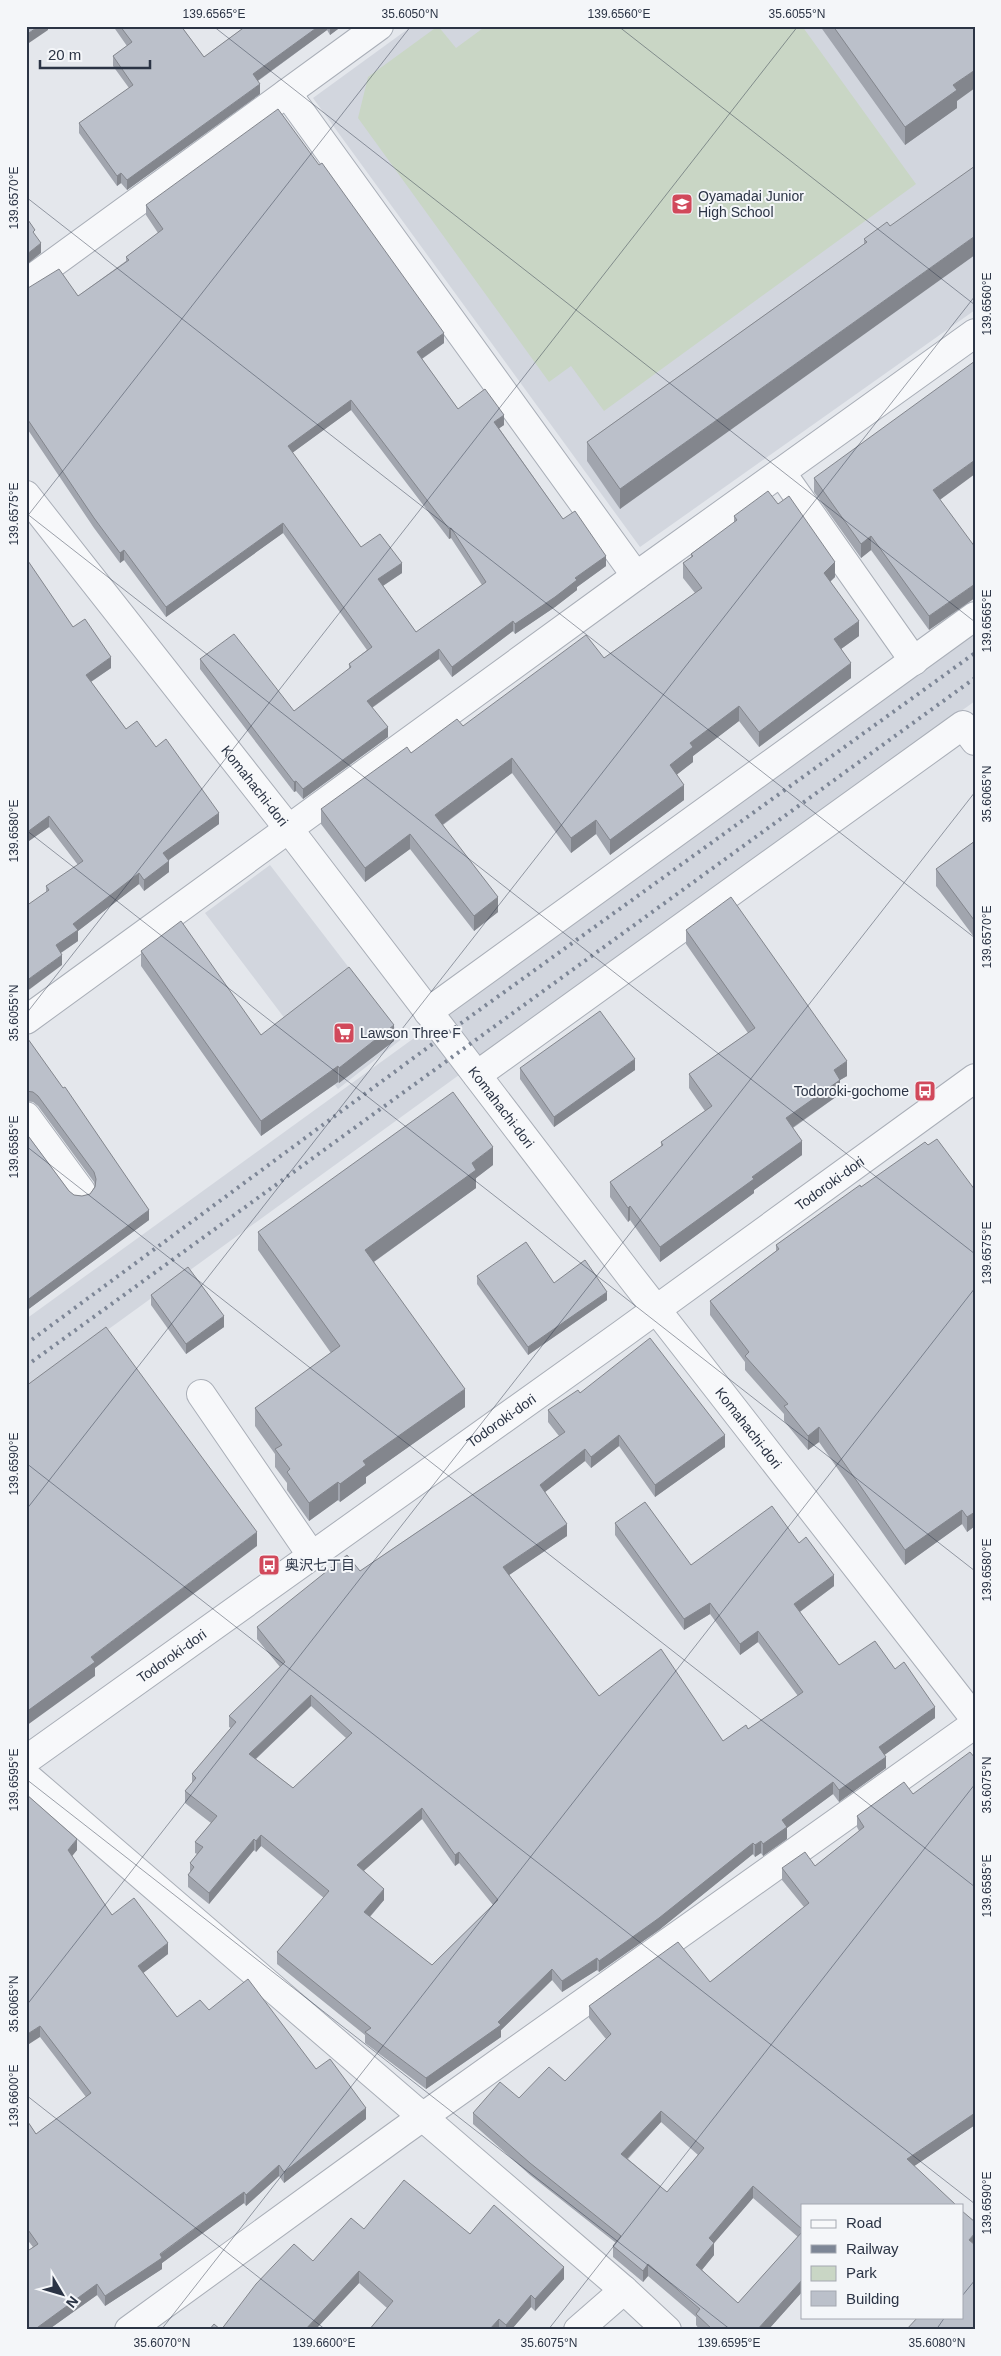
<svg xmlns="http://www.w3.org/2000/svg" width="1001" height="2356" viewBox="0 0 1001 2356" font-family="Helvetica,'Noto Sans JP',sans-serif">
<rect width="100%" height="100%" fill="#e4e7ec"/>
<g fill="#d2d6de">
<path d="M412 26H975V310L640 547 313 98Z"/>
<path d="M975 632V701L26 1389V1319Z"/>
<path d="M270 865 403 1038 338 1089 205 913Z"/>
</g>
<path fill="#c9d6c5" d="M438 26 456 48 486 26H802L916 184 604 411 571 366 549 382 358 118 368 77Z"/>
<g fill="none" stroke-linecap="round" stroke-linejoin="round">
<g stroke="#a9aeb7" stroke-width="30">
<g id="minor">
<path d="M287 93 636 576"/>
<path d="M26 283 379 26"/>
<path d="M781 472 914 661"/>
<path d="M428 1012 975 616"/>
<path d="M26 1020 636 576 975 333"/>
<path d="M477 1075 963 725 975 741"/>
<path d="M26 1116 81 1191"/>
<path d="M201 1394 312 1556"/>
<path d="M26 1776 624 2290 667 2330"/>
<path d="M129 2330 400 2133 975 1724"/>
<path d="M578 2330 624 2290"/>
</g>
</g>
<g stroke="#a9aeb7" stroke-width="30">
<g id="tertiary">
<path id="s1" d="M26 495 288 828 631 1277 975 1719"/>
<path id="s2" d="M26 1760 621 1335 975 1078"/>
</g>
</g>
<use href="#minor" stroke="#f7f8fa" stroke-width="28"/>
<use href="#tertiary" stroke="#f7f8fa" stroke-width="28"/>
<g stroke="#7d8696" stroke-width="4" stroke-dasharray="2.5 5" stroke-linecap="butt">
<path d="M26 1344 446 1034 975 653"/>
<path d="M26 1366 975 678"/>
</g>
</g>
<g fill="#a1a5ae" fill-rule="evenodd">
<path d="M113 26H181L204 57 246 26H342L330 35 327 30 258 81 260 94 127 190 121 183 117 186 79 133V123L129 88 113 66V56L127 46Z"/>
<path d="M820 26H975L957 101V108L905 145Z"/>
<path d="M146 205 444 343 422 359 458 409 504 425 499 428 563 519 606 566 577 587V590L555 607 515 634 513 631 452 677 439 659 372 708 388 737 303 799 296 791 294 792 200 669V659L294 711 349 669V664L367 650 283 533 166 617 124 560 120 563 94 528 26 427V288L78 296 126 261V257L158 233 146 215ZM351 410 449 539 451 538 482 585 416 632 383 586 402 573 361 547 292 453Z"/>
<path d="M890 226 620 509 587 461V442L864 244V239Z"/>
<path d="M814 478 940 500 929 630 871 550 861 558 814 492Z"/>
<path d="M778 504 835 577 830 581 859 636 841 649 851 678 759 747 739 721 693 756V762L677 774 684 800 610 855 596 834 571 853 512 773 443 825 498 912 474 931 410 849 365 882 321 824V809L411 753 463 726 604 658 695 593 683 578V563L691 557V554L734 523V516Z"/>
<path d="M73 627 111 668 91 682 126 729 156 747 219 824 169 860V872L144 891 139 884 78 931V941L61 953 62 965 46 892V886L78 865 49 827 26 843Z"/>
<path d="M975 841 974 937 936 886V869Z"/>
<path d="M686 930 847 1076 840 1080V1094L793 1128 802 1155 754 1190V1193L660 1262 630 1220 628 1222 610 1197V1182L661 1147V1142L705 1111 689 1088V1074L748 1033 686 944Z"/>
<path d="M141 951 261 1035 394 1041 339 1083 338 1082 261 1136 141 966Z"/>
<path d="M26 1040 149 1220 26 1311V1133L69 1191 74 1195 82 1196 90 1194 95 1186 94 1182 38 1106 33 1102 26 1101Z"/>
<path d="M520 1068 635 1070 554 1127 520 1079Z"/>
<path d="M928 1145 975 1190V1526L967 1532 962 1524 905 1565 819 1442 808 1450 784 1421V1414L745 1370V1362L710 1315V1301L776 1251V1245L861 1187Z"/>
<path d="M493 1165 476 1178V1188L374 1262 465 1407 366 1477V1483L340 1502 338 1500 309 1521 287 1490V1483L275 1467V1454L255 1426V1408L331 1353 258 1250V1232Z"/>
<path d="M477 1276 554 1283 607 1300 528 1355 477 1284Z"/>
<path d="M151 1295 224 1327 186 1354 151 1305Z"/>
<path d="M580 1393 725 1447 655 1497 619 1446 591 1468 585 1461 545 1492 567 1536 509 1575 599 1696 723 1741 748 1729 798 1696 758 1642 740 1655 710 1614 684 1630 615 1535V1523L691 1565 799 1543 834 1586 800 1612 839 1665 895 1669 935 1718 884 1755 886 1768 839 1802 833 1794 787 1828V1839L763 1856 761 1853 755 1857 753 1854 659 1930 599 1972 597 1970 562 1992 552 1980 501 2030V2037L426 2089 365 2043V2035L277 1964V1952L324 1898 261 1846 256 1852 254 1850 209 1904 188 1887V1875L190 1873V1863L197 1854 195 1853V1842L211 1823 185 1803V1791L192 1783V1774L231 1728 229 1727V1716L280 1667 257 1639V1627L360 1571 559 1436 548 1422V1410ZM311 1706 346 1738 293 1788 256 1759ZM422 1819 455 1866 459 1863 493 1905 432 1965 370 1917 384 1900 363 1871Z"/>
<path d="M975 1758V2125L914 2166 802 2205V2292L768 2330H700L696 2325V2317L648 2276 643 2282 613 2257V2246L616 2243 530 2175 473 2124V2113L519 2098 565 2081 606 2039 589 2018V2006L710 1982 804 1907 782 1880V1868L815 1866 859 1831 857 1827V1816L913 1794ZM661 2122 698 2155 667 2192 628 2159ZM753 2198 798 2237 738 2303 702 2270 714 2255V2243Z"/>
<path d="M26 1794 77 1850 72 1856 112 1915 168 1954 143 1973 177 2017 209 2010 316 2069 366 2119 284 2183 279 2176 246 2206 244 2203 162 2263V2269L105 2306 97 2295 48 2330H26L33 2247 26 2238V2119L36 2134 86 2097 40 2037Z"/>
<path d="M364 2229 470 2234 564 2279 535 2311 531 2307 511 2330H369L387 2308 359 2283 315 2330H209H221L313 2261Z"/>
</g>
<g fill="#83868d">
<path d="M39 26H48V30L26 45V35Z"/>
<path d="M319 26H327V30L253 84V74Z"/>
<path d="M330 26H342L330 35Z"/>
<path d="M975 70V88L957 101V108L905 145V127L953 85Z"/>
<path d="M260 84V94L127 190V180Z"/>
<path d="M121 173V183L117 186V176Z"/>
<path d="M975 236V255L620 509V489Z"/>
<path d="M41 243V253L26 265V255Z"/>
<path d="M444 333V343L417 362V352Z"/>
<path d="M351 400V410L288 456V446Z"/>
<path d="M504 415V425L494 432V422Z"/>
<path d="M975 460V474L933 505V490Z"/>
<path d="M283 523V533L166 617V607Z"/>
<path d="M451 528V538L449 539V529Z"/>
<path d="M871 536V550L861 558V544Z"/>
<path d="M124 550V560L120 563V553Z"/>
<path d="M606 556V566L577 587V590L555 607 515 634V624L575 578Z"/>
<path d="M835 562V577L824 588V573Z"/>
<path d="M402 563V573L378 589V579Z"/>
<path d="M975 584V598L929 630V616Z"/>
<path d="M513 621V631L452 677V667Z"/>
<path d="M859 621V636L834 654V639Z"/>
<path d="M439 649V659L367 711V701Z"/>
<path d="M111 657V668L86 685V675Z"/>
<path d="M851 663V678L759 747V732Z"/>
<path d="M739 706V721L693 756V762L670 780V765L690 743Z"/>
<path d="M388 727V737L303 799V789Z"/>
<path d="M512 758V773L435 830V815Z"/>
<path d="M296 781V791L294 792V782Z"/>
<path d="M684 785V800L610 855V840Z"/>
<path d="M219 813V824L163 864V853Z"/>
<path d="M49 816V827L26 843V833Z"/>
<path d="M596 820V834L571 853V838Z"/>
<path d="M410 834V849L365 882V868Z"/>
<path d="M169 861V872L144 891V880Z"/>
<path d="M139 873V884L78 931V941L56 956V945L73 924Z"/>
<path d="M498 897V912L474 931V916Z"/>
<path d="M62 955V965L26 992V981Z"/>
<path d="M394 1025V1041L339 1083V1068Z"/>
<path d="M635 1059V1070L554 1127V1117Z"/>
<path d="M847 1061V1076L840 1080V1094L786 1132V1118L834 1070Z"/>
<path d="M338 1066V1082L261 1136V1121Z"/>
<path d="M802 1141V1155L754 1190V1193L660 1262V1247L752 1177Z"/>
<path d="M493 1147V1165L476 1178V1188L365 1268V1250L472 1163Z"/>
<path d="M630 1206V1220L628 1222V1208Z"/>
<path d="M149 1210V1220L26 1311V1301Z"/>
<path d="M607 1292V1300L528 1355V1347Z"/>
<path d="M224 1316V1327L186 1354V1344Z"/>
<path d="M465 1389V1407L366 1477V1483L340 1502V1484L363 1461Z"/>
<path d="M819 1427V1442L808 1450V1436Z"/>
<path d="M619 1435V1446L591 1468V1457Z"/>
<path d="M725 1435V1447L655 1497V1485Z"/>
<path d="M585 1449V1461L540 1496V1485Z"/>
<path d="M338 1482V1500L309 1521V1503Z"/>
<path d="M962 1510V1524L905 1565V1550Z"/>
<path d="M975 1512V1526L967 1532V1517Z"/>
<path d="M567 1524V1536L503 1579V1567Z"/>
<path d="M257 1532V1546L95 1668V1676L26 1726V1712L91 1657Z"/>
<path d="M834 1575V1586L794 1616V1604Z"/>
<path d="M710 1603V1614L684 1630V1619Z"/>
<path d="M758 1631V1642L740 1655V1644Z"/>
<path d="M311 1695V1706L249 1765V1754Z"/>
<path d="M935 1707V1718L879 1759V1747Z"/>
<path d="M886 1757V1768L839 1802V1790Z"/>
<path d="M833 1782V1794L787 1828V1839L763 1856V1844L782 1820Z"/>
<path d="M422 1808V1819L357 1877V1865Z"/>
<path d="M261 1835V1846L256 1852V1841Z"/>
<path d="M77 1839V1850L68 1861V1850Z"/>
<path d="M254 1839V1850L209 1904V1893Z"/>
<path d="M761 1841V1853L755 1857V1845Z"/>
<path d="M753 1843V1854L659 1930 599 1972V1961Z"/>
<path d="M459 1852V1863L455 1866V1855Z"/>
<path d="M384 1889V1900L364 1923V1912Z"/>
<path d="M168 1943V1954L138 1977V1966Z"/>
<path d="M597 1958V1970L562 1992V1981Z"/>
<path d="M552 1969V1980L501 2030V2037L426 2089V2078L498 2022Z"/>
<path d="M40 2026V2037L26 2046V2035Z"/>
<path d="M366 2108V2119L284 2183V2172Z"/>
<path d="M661 2111V2122L621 2165V2154Z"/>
<path d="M975 2113V2125L907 2171V2159Z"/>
<path d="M279 2165V2176L246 2206V2195Z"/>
<path d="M753 2186V2198L709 2249V2238Z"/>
<path d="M244 2192V2203L162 2263V2269L105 2306V2296Z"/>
<path d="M975 2233V2245L969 2240Z"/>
<path d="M714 2243V2255L696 2277V2265Z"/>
<path d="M648 2264V2276L643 2282V2271Z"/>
<path d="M564 2267V2279L535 2311V2299Z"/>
<path d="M359 2271V2283L315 2330H305Z"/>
<path d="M802 2280V2292L768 2330H757Z"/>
<path d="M97 2284V2295L48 2330H34Z"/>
<path d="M531 2295V2307L511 2330H506V2325Z"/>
<path d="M499 2319V2330H489Z"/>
</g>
<g fill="#bbc0ca" stroke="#83868d" fill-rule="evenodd">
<path d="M26 26H39L26 35Z"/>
<path d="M120 26H181L204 57 246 26H319L253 74 260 84 127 180 121 173 117 176 79 123 133 85 113 56 132 42Z"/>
<path d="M833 26H975V70L953 85 957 90 905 127Z"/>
<path d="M278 109 319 165 322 163 444 333 417 352 458 409 485 389 504 415 494 422 563 519 575 511 606 556 575 578 577 580 555 597 515 624 513 621 452 667 439 649 367 701 388 727 303 789 296 781 294 782 200 659 234 634 294 711 351 667 349 664 372 647 283 523 166 607 124 550 120 553 94 518 26 417V288H28L59 269 78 296 129 260 126 257 163 229 146 205ZM351 400 449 529 451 528 486 582 416 632 378 579 402 563 380 534 361 547 288 446Z"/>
<path d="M975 166V236L620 489 587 442 867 242 864 239 887 222 890 226Z"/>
<path d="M26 217 35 230 33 232 41 243 26 255Z"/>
<path d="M975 361V460L933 490 975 547V584L929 616 871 536 861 544 814 478Z"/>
<path d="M768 491 778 504 789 496 835 562 824 573 859 621 834 639 851 663 759 732 739 706 690 743 693 747 670 765 684 785 610 840 596 820 571 838 512 758 435 815 498 897 474 916 410 834 365 868 321 809 407 747 411 753 457 719 463 726 586 635 604 658 702 588 683 563 693 556 691 554 737 520 734 516Z"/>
<path d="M26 558 73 627 85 619 111 657 86 675 126 729 137 721 156 747 166 739 219 813 163 853 169 861 144 880 139 873 73 924 78 930 56 945 62 955 26 981V906L49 890 46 886 83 861 49 816 26 833Z"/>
<path d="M975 841V920H974L936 869Z"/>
<path d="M731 897 847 1061 834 1070 840 1080 786 1118 802 1141 752 1177 754 1179 660 1247 630 1206 628 1208 610 1182 663 1145 661 1142 712 1106 689 1074 755 1028 686 930Z"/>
<path d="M181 921 261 1035 349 967 394 1025 339 1068 338 1066 261 1121 141 951Z"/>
<path d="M600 1011 635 1059 554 1117 520 1068Z"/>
<path d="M28 1039 63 1088 65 1087 149 1210 26 1301V1133L69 1191 74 1195 82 1196 90 1194 95 1187 96 1179 94 1172 38 1096 33 1092 26 1091V1040Z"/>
<path d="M453 1092 493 1147 472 1163 476 1170 365 1250 465 1389 363 1461 366 1465 340 1484 338 1482 309 1503 287 1472 290 1469 275 1449 282 1445 255 1408 340 1346 258 1232Z"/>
<path d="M937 1139 975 1190V1512L967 1517 962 1510 905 1550 819 1427 808 1436 784 1406 788 1404 745 1356 749 1352 710 1301 779 1249 776 1245 860 1185 861 1187 925 1142 928 1145Z"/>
<path d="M526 1242 554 1283 585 1260 607 1292 528 1347 477 1276Z"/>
<path d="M188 1267 224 1316 186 1344 151 1295Z"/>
<path d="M106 1327 257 1532 91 1657 95 1662 26 1712V1386Z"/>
<path d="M650 1338 725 1435 655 1485 619 1435 591 1457 585 1449 540 1485 567 1524 503 1567 599 1696 661 1649 723 1741 746 1725 748 1729 803 1692 758 1631 740 1644 710 1603 684 1619 615 1523 645 1502 691 1565 772 1506 799 1543 806 1537 834 1575 794 1604 839 1665 875 1641 895 1669 904 1662 935 1707 879 1747 886 1757 839 1790 833 1782 782 1820 787 1827 763 1844 761 1841 755 1845 753 1843 659 1918 599 1961 597 1958 562 1981 552 1969 498 2022 501 2025 426 2078 365 2032 371 2028 277 1952 329 1891 261 1835 256 1841 254 1839 209 1893 188 1875 194 1867 190 1863 203 1847 195 1842 217 1816 185 1791 196 1778 192 1774 236 1722 229 1716 285 1662 257 1627 347 1555 360 1571 565 1432 548 1410 578 1390 580 1393ZM311 1695 352 1733 293 1788 249 1754ZM422 1808 455 1855 459 1852 498 1900 432 1965 364 1912 384 1889 357 1865Z"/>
<path d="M970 1752 975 1758V2113L907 2159 956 2205H802V2229L753 2186 709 2238 714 2243 696 2265 738 2303 802 2232V2280L757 2330H713L696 2314 700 2309 648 2264 643 2271 613 2246 621 2236 530 2163 473 2113 500 2082 519 2098 549 2067 565 2081 611 2034 589 2006 678 1942 710 1982 809 1903 782 1868 805 1852 815 1866 864 1827 857 1816 904 1782 913 1794ZM661 2111 704 2148 667 2192 621 2154Z"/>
<path d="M26 1794 77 1839 68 1850 112 1915 134 1898 168 1943 138 1966 177 2017 200 2000 209 2010 248 1979 316 2069 330 2059 366 2108 284 2172 279 2165 246 2195 244 2192 160 2254 162 2258 105 2296 97 2284 34 2330H26V2252L38 2244 26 2227V2119L36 2134 91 2093 40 2026 26 2035Z"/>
<path d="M404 2180 470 2234 494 2205 564 2267 535 2299 531 2295 506 2325 499 2319 489 2330H369L393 2301 359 2271 305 2330H209L214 2324 221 2330 256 2284 294 2244 313 2261 351 2218 364 2229Z"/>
<path d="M962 2211 975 2222V2233L969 2240 975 2245V2330H906L918 2317H962Z"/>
</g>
<path fill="none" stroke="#2b3445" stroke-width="1" stroke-opacity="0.45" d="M213 26 975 622M618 26 975 305M26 197 975 938M26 513 975 1254M26 518 411 26M26 830 975 1571M26 1014 798 26M26 1146 975 1887M26 1463 975 2204M26 1510 975 296M26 1779 731 2330M26 2006 975 792M26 2095 326 2330M962 2296 975 2280M161 2330 975 1288M548 2330 975 1784M936 2330 945 2317"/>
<defs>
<g id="school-square" transform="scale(1.125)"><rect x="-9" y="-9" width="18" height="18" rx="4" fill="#d1495b" stroke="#f4f6f9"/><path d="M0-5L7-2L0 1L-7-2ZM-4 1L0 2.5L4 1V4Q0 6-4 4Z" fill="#fff"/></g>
<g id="supermarket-square" transform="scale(1.125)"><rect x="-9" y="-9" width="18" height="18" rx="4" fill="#d1495b" stroke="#f4f6f9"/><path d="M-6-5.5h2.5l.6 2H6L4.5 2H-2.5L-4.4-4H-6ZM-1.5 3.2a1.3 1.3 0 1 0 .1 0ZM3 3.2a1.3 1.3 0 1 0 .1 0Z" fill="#fff"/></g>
<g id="bus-square" transform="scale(1.125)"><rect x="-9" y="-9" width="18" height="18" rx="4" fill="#d1495b" stroke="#f4f6f9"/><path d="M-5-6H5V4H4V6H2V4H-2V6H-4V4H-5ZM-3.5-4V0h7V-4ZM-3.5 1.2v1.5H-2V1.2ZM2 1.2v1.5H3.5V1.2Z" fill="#fff"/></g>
</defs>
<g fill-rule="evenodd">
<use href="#school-square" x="682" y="204"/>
<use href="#supermarket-square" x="344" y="1033"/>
<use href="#bus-square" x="925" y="1091"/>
<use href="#bus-square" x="269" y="1565"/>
</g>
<g text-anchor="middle" stroke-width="4" stroke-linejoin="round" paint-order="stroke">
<g font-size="14" fill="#2b3445" stroke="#f4f6f9" text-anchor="start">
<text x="698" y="201">Oyamadai Junior<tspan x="698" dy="16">High School</tspan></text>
<text x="360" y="1038">Lawson Three F</text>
<text x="909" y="1096" text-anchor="end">Todoroki-gochome</text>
<text x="285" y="1570">奥沢七丁目</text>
</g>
<g font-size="14" fill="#2b3445" stroke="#f4f6f9">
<text dy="5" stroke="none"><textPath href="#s1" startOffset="370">Komahachi-dori</textPath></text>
<text dy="5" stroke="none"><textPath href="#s1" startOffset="775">Komahachi-dori</textPath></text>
<text dy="5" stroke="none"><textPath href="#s2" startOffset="989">Todoroki-dori</textPath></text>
<text dy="5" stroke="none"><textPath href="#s2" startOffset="584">Todoroki-dori</textPath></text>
<text dy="5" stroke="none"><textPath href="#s1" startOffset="1180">Komahachi-dori</textPath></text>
<text dy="5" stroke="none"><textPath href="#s2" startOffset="179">Todoroki-dori</textPath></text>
</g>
</g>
<rect width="1001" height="2356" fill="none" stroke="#f4f6f9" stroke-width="55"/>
<rect x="801" y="2204" width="162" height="115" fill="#f4f6f9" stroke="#a4a8b1"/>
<rect x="811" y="2220" width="25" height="8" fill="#f7f8fa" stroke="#a4a8b1"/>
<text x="846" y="2228" font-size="15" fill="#2b3445">Road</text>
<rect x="811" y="2245" width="25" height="8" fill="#7d8696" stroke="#a4a8b1"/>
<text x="846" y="2254" font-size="15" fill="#2b3445">Railway</text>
<rect x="811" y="2266" width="25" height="15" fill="#c9d6c5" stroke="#a4a8b1"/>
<text x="846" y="2278" font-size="15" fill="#2b3445">Park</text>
<rect x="811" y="2291" width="25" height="15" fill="#bbc0ca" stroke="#a4a8b1"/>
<text x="846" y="2304" font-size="15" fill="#2b3445">Building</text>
<g transform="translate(62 2294) rotate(128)" stroke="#f4f6f9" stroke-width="4" paint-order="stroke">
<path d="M0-4L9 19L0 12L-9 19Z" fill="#2b3445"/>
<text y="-8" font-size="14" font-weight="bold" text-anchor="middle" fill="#2b3445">N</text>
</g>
<path d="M40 60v8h110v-8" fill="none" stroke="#2b3445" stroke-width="2.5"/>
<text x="48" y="60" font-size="15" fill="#2b3445" stroke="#f4f6f9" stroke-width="4" paint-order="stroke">20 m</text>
<rect x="28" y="28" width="946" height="2300" fill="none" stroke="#2b3445" stroke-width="2"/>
<g font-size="12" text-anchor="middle" fill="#2b3445">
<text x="214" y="18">139.6565°E</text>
<text x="410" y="18">35.6050°N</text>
<text x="619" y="18">139.6560°E</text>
<text x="797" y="18">35.6055°N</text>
<text transform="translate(14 198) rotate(-90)" y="4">139.6570°E</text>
<text transform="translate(987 304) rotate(-90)" y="4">139.6560°E</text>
<text transform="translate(14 514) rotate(-90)" y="4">139.6575°E</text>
<text transform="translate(987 621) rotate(-90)" y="4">139.6565°E</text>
<text transform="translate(987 794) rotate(-90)" y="4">35.6065°N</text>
<text transform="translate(14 831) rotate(-90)" y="4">139.6580°E</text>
<text transform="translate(987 937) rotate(-90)" y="4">139.6570°E</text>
<text transform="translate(14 1013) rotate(-90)" y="4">35.6055°N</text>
<text transform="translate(14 1147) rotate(-90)" y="4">139.6585°E</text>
<text transform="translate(987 1253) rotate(-90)" y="4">139.6575°E</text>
<text transform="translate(14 1464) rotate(-90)" y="4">139.6590°E</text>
<text transform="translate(987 1570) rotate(-90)" y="4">139.6580°E</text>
<text transform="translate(14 1780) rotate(-90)" y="4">139.6595°E</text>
<text transform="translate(987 1785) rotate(-90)" y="4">35.6075°N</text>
<text transform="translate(987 1886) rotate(-90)" y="4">139.6585°E</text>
<text transform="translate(14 2004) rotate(-90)" y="4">35.6065°N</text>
<text transform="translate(14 2096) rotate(-90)" y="4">139.6600°E</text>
<text transform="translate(987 2203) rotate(-90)" y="4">139.6590°E</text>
<text x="162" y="2347">35.6070°N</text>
<text x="324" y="2347">139.6600°E</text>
<text x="549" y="2347">35.6075°N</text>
<text x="729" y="2347">139.6595°E</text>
<text x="937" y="2347">35.6080°N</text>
</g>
</svg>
